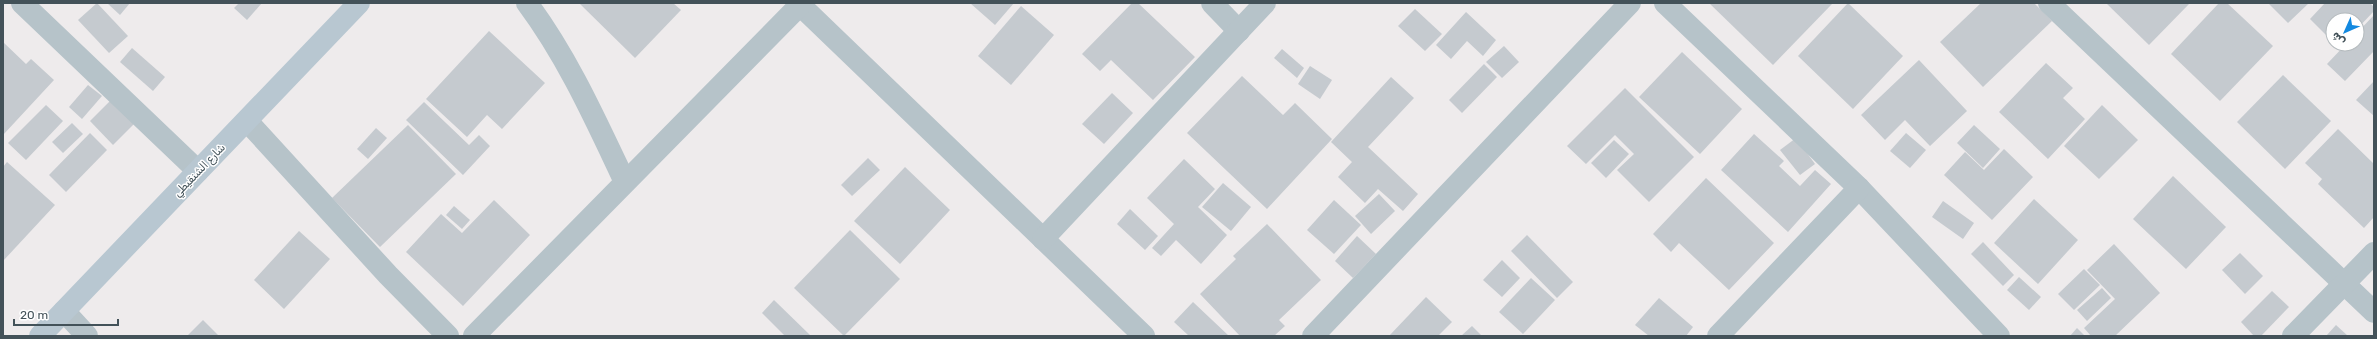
<svg xmlns="http://www.w3.org/2000/svg" width="2377" height="339" viewBox="0 0 2377 339" font-family="Rubik,'Noto Naskh Arabic',sans-serif">
<rect width="100%" height="100%" fill="#eeebec"/>
<g fill="#c5cacf">
<path d="M97 3 128 36 109 53 78 20Z"/>
<path d="M107 3H130L120 15Z"/>
<path d="M239 3H262L247 20 234 8Z"/>
<path d="M579 3H673L681 10 635 58Z"/>
<path d="M970 3H1014L995 25Z"/>
<path d="M1132 3H1138L1195 57 1153 100 1111 60 1100 71 1082 54Z"/>
<path d="M1709 3H1833L1773 65Z"/>
<path d="M1848 3 1903 56 1853 109 1798 56Z"/>
<path d="M1981 3H2034L2052 21 1983 87 1940 42Z"/>
<path d="M2106 3H2190L2149 45Z"/>
<path d="M2219 3H2227L2273 46 2220 101 2171 54Z"/>
<path d="M2268 3H2309L2288 23Z"/>
<path d="M2325 3H2370L2374 7V11L2357 29V20H2333V42L2310 19Z"/>
<path d="M1021 6 1054 35 1011 85 978 56Z"/>
<path d="M1415 9 1442 34 1425 51 1398 26Z"/>
<path d="M1466 12 1496 40 1483 56 1467 41 1451 59 1436 45Z"/>
<path d="M2374 15V51L2345 81 2327 64 2346 44H2357V33Z"/>
<path d="M489 31 545 83 502 129 487 115 467 137 426 99Z"/>
<path d="M3 42 26 64 31 59 54 80 3 135Z"/>
<path d="M1504 46 1519 62 1502 78 1486 62Z"/>
<path d="M132 48 165 77 153 91 120 62Z"/>
<path d="M1282 49 1304 68 1297 78 1274 58Z"/>
<path d="M1682 52 1742 109 1700 154 1639 97Z"/>
<path d="M1919 60 1967 111 1930 146 1905 120 1885 140 1861 115Z"/>
<path d="M2046 63 2073 88 2063 98 2085 119 2048 159 1999 112Z"/>
<path d="M1484 64 1497 77 1462 113 1449 100Z"/>
<path d="M1310 66 1332 80 1320 99 1298 84Z"/>
<path d="M2283 75 2331 121 2285 169 2237 122Z"/>
<path d="M1242 76 1283 115 1295 103 1332 139 1267 209 1187 133Z"/>
<path d="M1391 77 1414 98 1368 147 1418 194 1403 211 1378 189 1365 203 1338 177 1352 162 1331 142Z"/>
<path d="M2374 81V116L2356 100Z"/>
<path d="M88 85 102 96 82 119 69 107Z"/>
<path d="M1625 88 1694 157 1649 202 1617 170 1634 154 1615 135 1586 164 1567 146Z"/>
<path d="M1112 93 1133 113 1104 144 1082 124Z"/>
<path d="M111 100 134 124 113 145 90 121Z"/>
<path d="M424 102 469 145 479 135 490 146 463 175 406 120Z"/>
<path d="M46 105 63 121 26 160 8 143Z"/>
<path d="M2102 105 2138 140 2099 179 2064 146Z"/>
<path d="M72 123 83 134 63 153 52 142Z"/>
<path d="M408 125 456 174 380 247 332 198Z"/>
<path d="M1974 125 2000 149 1983 168 1957 143Z"/>
<path d="M376 128 387 138 368 159 357 149Z"/>
<path d="M2338 129 2374 164V217L2364 228 2318 184 2322 179 2305 163Z"/>
<path d="M90 133 107 150 66 192 49 175Z"/>
<path d="M1906 133 1926 150 1910 168 1890 151Z"/>
<path d="M1754 134 1784 161 1779 166 1800 186 1815 170 1831 184 1788 232 1721 170Z"/>
<path d="M1796 138 1815 164 1800 175 1780 150Z"/>
<path d="M1614 140 1629 154 1606 178 1591 163Z"/>
<path d="M2004 149 2033 177 1992 220 1944 175 1965 152 1984 170Z"/>
<path d="M868 158 880 170 852 196 841 185Z"/>
<path d="M1184 159 1215 189 1198 207 1227 235 1201 264 1176 240 1161 256 1152 248 1174 224 1147 198Z"/>
<path d="M7 162 55 205 3 261V167Z"/>
<path d="M905 167 950 210 900 264 854 221Z"/>
<path d="M2173 176 2226 227 2186 269 2133 219Z"/>
<path d="M1706 178 1774 243 1729 290 1679 243 1671 252 1653 234Z"/>
<path d="M1223 183 1251 207 1231 231 1202 207Z"/>
<path d="M1379 194 1395 211 1371 234 1355 216Z"/>
<path d="M2034 199 2078 240 2038 284 1994 243Z"/>
<path d="M494 200 530 235 463 306 406 252 441 214 462 233Z"/>
<path d="M1334 200 1361 225 1334 254 1307 230Z"/>
<path d="M1943 201 1974 223 1963 239 1932 217Z"/>
<path d="M454 206 470 220 462 229 446 215Z"/>
<path d="M1130 209 1158 236 1145 250 1117 224Z"/>
<path d="M1267 224 1321 280 1279 320 1285 326 1274 336H1240L1200 294 1236 259 1233 256Z"/>
<path d="M850 230 900 279 844 336 794 288Z"/>
<path d="M299 231 330 259 284 309 254 280Z"/>
<path d="M1527 235 1573 282 1557 298 1511 251Z"/>
<path d="M1357 236 1376 254 1353 278 1335 261Z"/>
<path d="M1983 242 2014 275 2003 286 1971 254Z"/>
<path d="M2114 244 2160 293 2115 336H2091L2084 328 2115 299 2087 270Z"/>
<path d="M2240 253 2263 276 2245 294 2222 270Z"/>
<path d="M1502 260 1520 278 1502 297 1483 280Z"/>
<path d="M2084 269 2100 285 2074 310 2058 294Z"/>
<path d="M2019 277 2041 297 2029 310 2007 290Z"/>
<path d="M1531 278 1555 300 1523 334 1499 312Z"/>
<path d="M2102 288 2111 298 2087 321 2077 310Z"/>
<path d="M2272 291 2289 307 2261 336H2254L2241 322Z"/>
<path d="M1426 297 1452 322 1438 336H1389Z"/>
<path d="M1659 298 1693 327 1686 336H1649L1635 325Z"/>
<path d="M774 300 811 336H785L762 313Z"/>
<path d="M1193 302 1229 336H1189L1174 322Z"/>
<path d="M203 320 219 336H187Z"/>
<path d="M2336 325 2348 336H2326Z"/>
<path d="M1472 326 1482 336H1461Z"/>
<path d="M2077 328 2085 336H2070Z"/>
</g>
<g fill="none" stroke-linecap="round" stroke-linejoin="round">
<g stroke="#b6c3c9" stroke-width="22">
<path d="M22 3 198 171"/>
<path d="M527 3C568 58 596 121 625 182"/>
<path d="M798 3 1144 336"/>
<path d="M1212 3 1239 31"/>
<path d="M1665 3 1859 188 1999 336"/>
<path d="M2049 3 2374 312"/>
<path d="M247 121 388 275 448 336"/>
<path d="M1043 239 1265 3"/>
<path d="M64 311 87 336"/>
<path d="M474 336 800 5"/>
<path d="M1313 336 1630 3"/>
<path d="M1718 336 1859 188"/>
<path d="M2293 336 2374 253"/>
</g>
<path stroke="#b8c7d1" stroke-width="22" d="M40 336 359 3"/>
</g>
<g text-anchor="middle" stroke-width="3" stroke-linejoin="round" paint-order="stroke">
<g font-size="11" fill="#435259" stroke="#fff">
<text transform="translate(199 170) rotate(-46)" y="4">شارع الشنقيطي</text>
</g>
</g>
<rect width="2377" height="339" fill="none" stroke="#435259" stroke-width="8"/>
<g transform="translate(2345 32) rotate(225)"><circle r="19" fill="#ffffff" stroke="#b4babd"/>
<path d="M0-3L7 15L0 10L-7 15Z" fill="#1389e0"/>
<text y="-6" font-size="11" font-weight="bold" text-anchor="middle" fill="#435259">ش</text>
</g>
<path d="M14 319v6h104v-6" fill="none" stroke="#435259" stroke-width="2"/>
<text x="20" y="319" font-size="12" fill="#435259" stroke="#ffffff" stroke-width="3" paint-order="stroke">20 m</text>
</svg>
